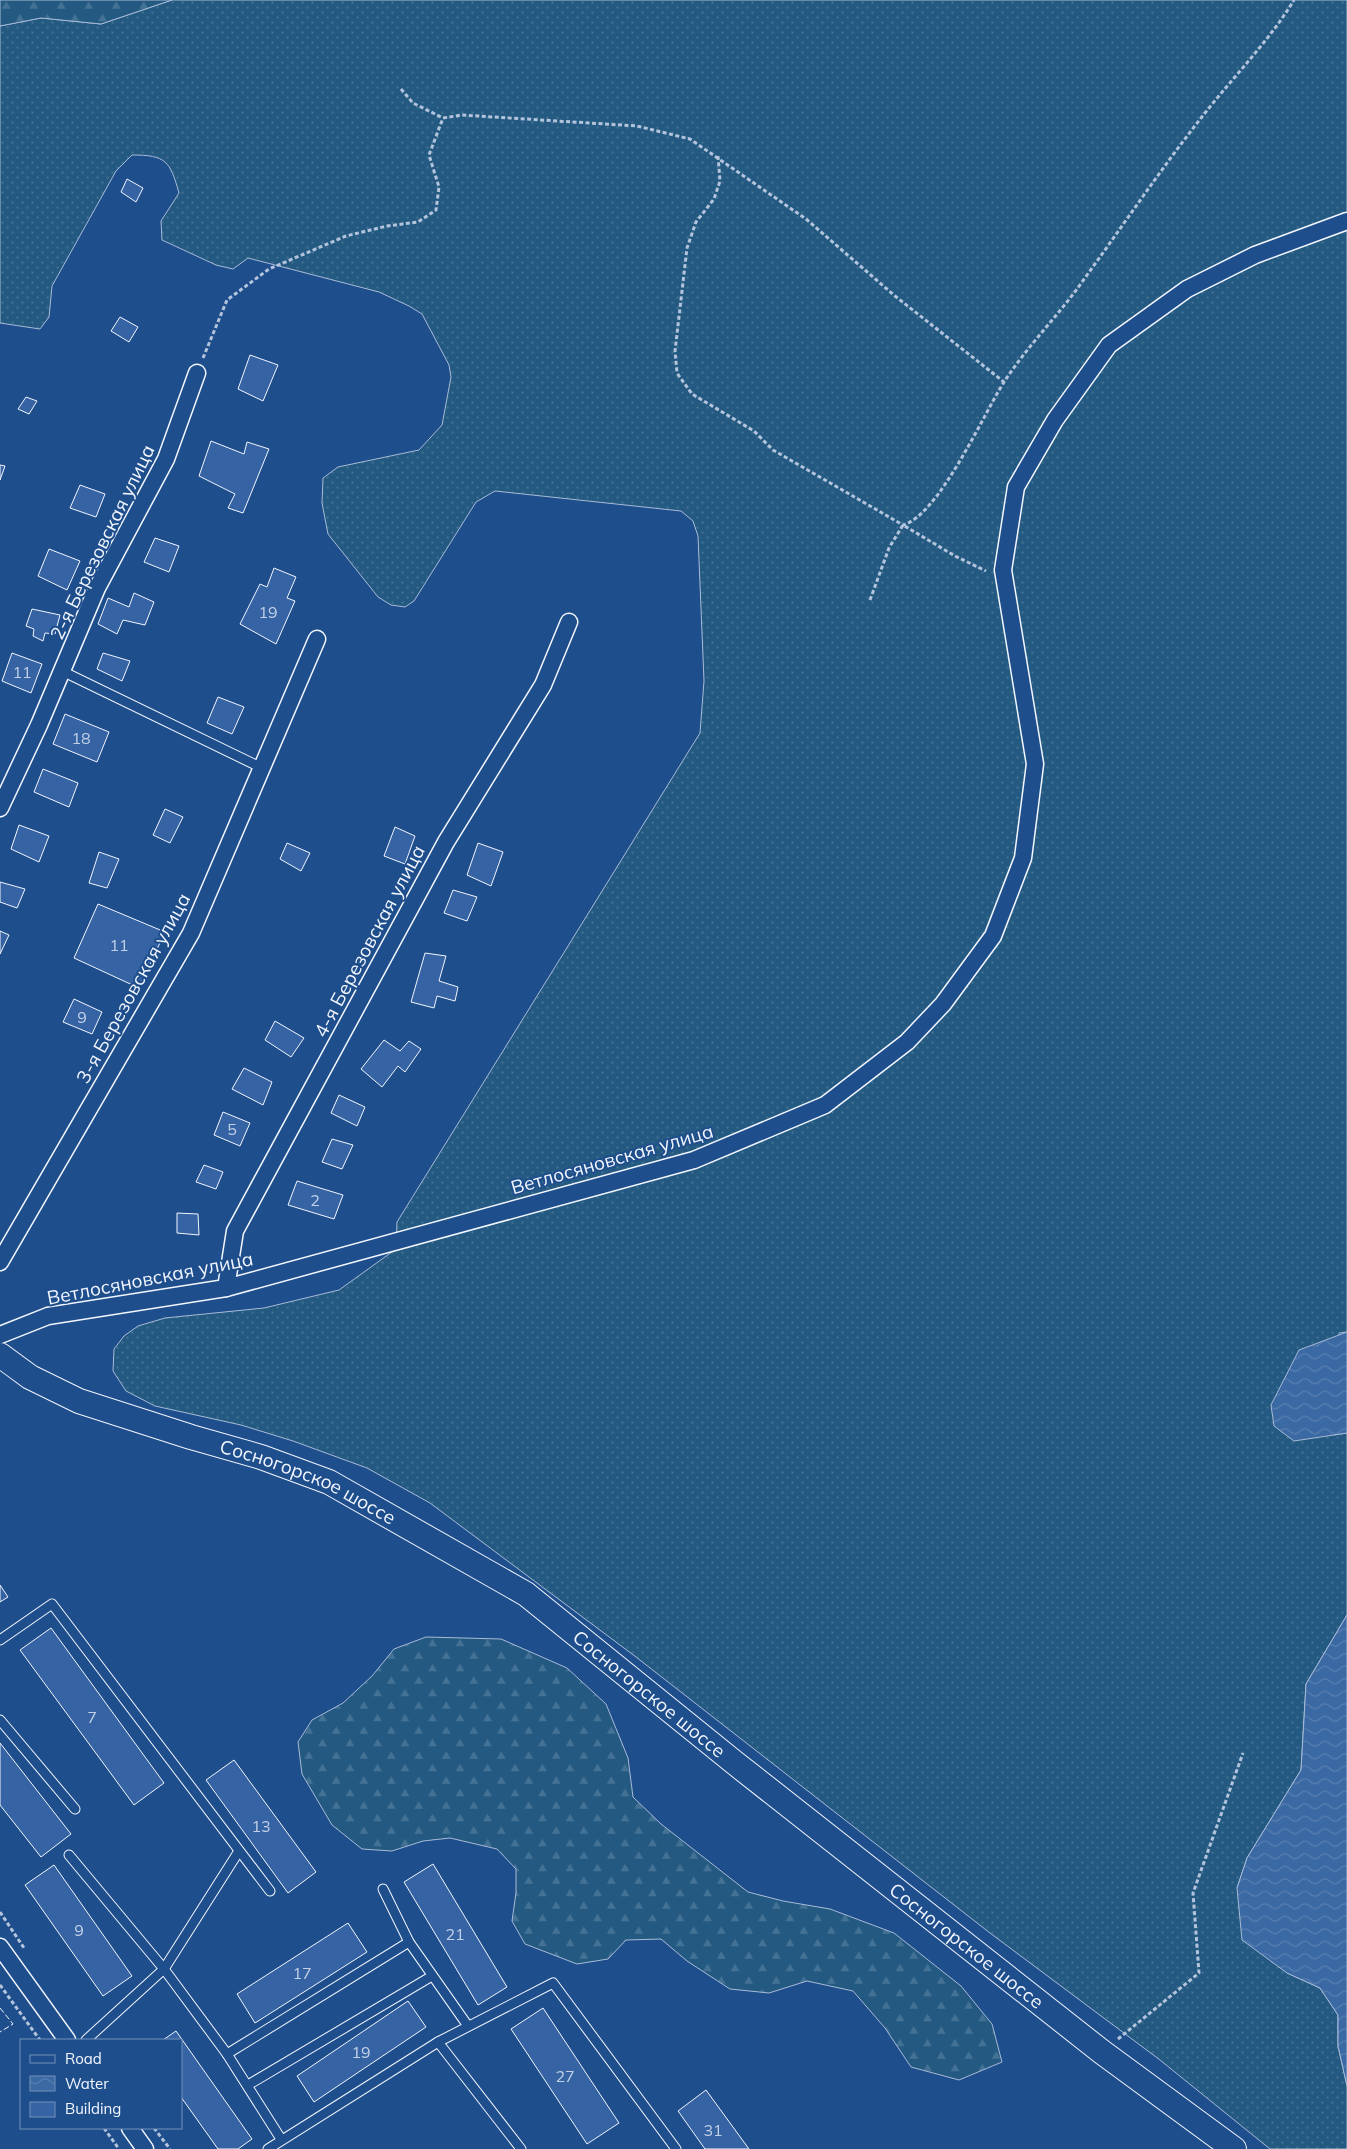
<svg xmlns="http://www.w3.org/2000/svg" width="1347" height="2149" viewBox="0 0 1347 2149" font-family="Mulish,sans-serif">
<defs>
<pattern id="grass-dots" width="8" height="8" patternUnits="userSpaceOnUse" patternTransform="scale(1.25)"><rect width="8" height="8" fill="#245a82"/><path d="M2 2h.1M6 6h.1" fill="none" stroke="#447295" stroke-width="1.8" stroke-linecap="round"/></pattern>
<pattern id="forest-firs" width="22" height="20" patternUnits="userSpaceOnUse" patternTransform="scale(1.25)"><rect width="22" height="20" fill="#245a82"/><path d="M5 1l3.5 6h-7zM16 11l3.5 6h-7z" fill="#447295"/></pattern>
<pattern id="water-waves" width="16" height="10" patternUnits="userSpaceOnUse" patternTransform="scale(1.25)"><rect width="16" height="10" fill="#3b69a3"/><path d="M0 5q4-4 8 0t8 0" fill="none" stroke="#587fb1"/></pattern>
</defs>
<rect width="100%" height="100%" fill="#1f4e8c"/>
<path fill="url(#grass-dots)" stroke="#a8bbd7" d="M172 0H1347V1332L1339 1333 1334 1435 1347 1433V1615L1306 1684 1301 1770 1247 1858 1237 1888 1287 1973 1320 1988 1338 2015V2046L1347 2086V2149H1270L1160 2060 990 1933 636 1657 430 1503 367 1468 293 1441 241 1425 155 1406 126 1391 113 1371 114 1349 124 1336 138 1326 165 1318 264 1308 339 1290 396 1249 397 1222 700 733 704 681 698 536 693 521 681 511 495 491 476 502 414 601 405 607 391 605 378 597 328 534 322 503 323 478 338 467 419 450 442 425 451 377 449 365 422 314 409 306 379 292 248 258 233 269 216 265 162 240 161 221 179 193C170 161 166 155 132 155L116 171 52 286 49 317 40 329 0 323V26L41 18 101 24Z"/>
<g fill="url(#forest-firs)" stroke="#a8bbd7">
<path d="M0 0H172L101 24 41 18 0 26Z"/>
<path d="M426 1637 501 1639 567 1668 606 1704 628 1758 633 1797 661 1824 748 1892 783 1901 830 1909 894 1933 961 1986 992 2024 1002 2062 959 2080 911 2067 885 2028 853 1991 807 1981 769 1993 730 1989 687 1961 661 1939 626 1940 608 1959 577 1964 525 1944 512 1921 516 1893V1869L497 1849 450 1838 423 1841 392 1851 362 1849 332 1825 302 1774 298 1742 312 1720 343 1703 372 1676 394 1649Z"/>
</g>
<g fill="url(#water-waves)" stroke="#a8bbd7">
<path d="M1347 1332V1433L1294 1441 1274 1426 1271 1405 1299 1350Z"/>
<path d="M1347 1615V2086L1338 2046V2015L1320 1988 1287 1973 1242 1940 1237 1888 1247 1858 1301 1770 1306 1684Z"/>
</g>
<g fill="#3563a3" stroke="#f2f6ff">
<path d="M127 179 143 188 136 202 121 192Z"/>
<path d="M120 317 138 327 129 342 111 331Z"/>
<path d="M250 355 278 365 263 401 238 389Z"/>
<path d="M26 397 37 401 29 414 18 409Z"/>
<path d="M211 441 244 454 247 442 269 449 243 513 228 508 235 494 199 476Z"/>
<path d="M0 465 5 466 0 480Z"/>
<path d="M80 485 105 494 96 517 70 508Z"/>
<path d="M155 538 179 546 169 572 144 562Z"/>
<path d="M49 549 80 561 67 590 38 576Z"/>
<path d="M274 568 296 577 287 598 295 601 276 644 240 624 260 584 267 587Z"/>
<path d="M134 593 154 602 145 625 123 620 117 634 98 624 108 598 129 607Z"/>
<path d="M32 609 60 615 55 634 45 633 43 641 33 636 34 629 26 626Z"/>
<path d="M12 653 42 664 31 693 2 681Z"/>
<path d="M103 653 130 661 122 681 97 669Z"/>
<path d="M218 697 244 707 232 734 207 723Z"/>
<path d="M65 714 109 732 97 762 53 744Z"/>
<path d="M43 769 78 783 69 807 34 792Z"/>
<path d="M165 809 183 817 170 843 153 835Z"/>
<path d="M19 825 49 836 39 862 11 849Z"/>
<path d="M395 827 415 836 405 864 384 856Z"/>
<path d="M287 843 310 853 301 871 280 859Z"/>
<path d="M478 843 503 852 491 886 467 875Z"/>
<path d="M99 852 119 859 107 888 89 883Z"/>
<path d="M0 882 25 889 17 908 0 902Z"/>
<path d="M453 890 477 897 467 921 444 913Z"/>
<path d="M98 904 165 932 139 988 74 958Z"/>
<path d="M0 931 9 935 0 954Z"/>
<path d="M425 953 446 956 439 981 458 987 455 1001 437 996 434 1008 411 1002Z"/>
<path d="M74 999 102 1012 92 1034 63 1022Z"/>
<path d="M275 1021 304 1038 291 1057 265 1040Z"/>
<path d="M384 1040 400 1051 409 1041 421 1049 405 1072 398 1066 382 1087 361 1069Z"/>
<path d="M244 1068 272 1082 263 1105 232 1089Z"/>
<path d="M339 1095 365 1107 357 1126 331 1113Z"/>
<path d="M223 1112 250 1123 240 1146 214 1135Z"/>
<path d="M332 1139 353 1145 342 1169 322 1162Z"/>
<path d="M204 1165 223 1172 216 1189 196 1182Z"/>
<path d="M297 1181 343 1195 334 1219 288 1205Z"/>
<path d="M177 1213 198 1214 199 1235 177 1233Z"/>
<path d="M0 1585 8 1597 0 1602Z"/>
<path d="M51 1628 164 1783 134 1805 20 1650Z"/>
<path d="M0 1743 71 1834 41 1857 0 1805Z"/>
<path d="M234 1760 316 1872 288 1893 206 1780Z"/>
<path d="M433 1864 507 1987 478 2005 404 1882Z"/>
<path d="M54 1865 132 1976 103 1996 25 1885Z"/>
<path d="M348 1923 367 1952 255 2023 237 1994Z"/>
<path d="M408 2001 426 2027 314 2102 297 2076Z"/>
<path d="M543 2008 619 2123 587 2144 511 2029Z"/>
<path d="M176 2031 252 2139 238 2149H218L181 2097V2040H163Z"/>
<path d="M706 2090 749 2149H705L678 2111Z"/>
</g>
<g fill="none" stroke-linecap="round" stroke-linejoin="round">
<g stroke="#f2f6ff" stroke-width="11">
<g id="lane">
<path d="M62 671 262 768"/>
<path d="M0 1640 52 1604 270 1891"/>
<path d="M0 1720 75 1809"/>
<path d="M69 1855 164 1969 227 2054 281 2139"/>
<path d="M383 1889 409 1942 468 2026"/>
<path d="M86 2040 164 1969 239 1851"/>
<path d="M438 2042 521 2149"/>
<path d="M227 2054 409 1942"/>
<path d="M248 2085 432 1976"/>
<path d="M268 2149 438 2042 553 1983 676 2149"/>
</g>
</g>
<g stroke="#f2f6ff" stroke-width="19">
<g id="street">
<path d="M0 808 39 725 97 588 166 459 197 373"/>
<path d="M0 1262 191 933 317 639"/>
<path d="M226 1288 235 1231 446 842 543 685 569 622"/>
<path d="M0 1335 48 1316 226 1288 694 1160 825 1105 907 1042 943 1004 993 936 1023 858 1035 764 1003 570 1016 487 1055 420 1109 345 1187 289 1255 255 1347 221"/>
<path d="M0 1947 67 2040"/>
<path d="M130 2128 145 2149"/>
</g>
</g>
<g stroke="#f2f6ff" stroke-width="26">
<g id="secondary">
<path id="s1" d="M0 1355 30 1377 79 1401 191 1437 261 1457 329 1482 526 1594 735 1763 1102 2052 1234 2149"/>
</g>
</g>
<g stroke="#b3c4dc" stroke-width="3" stroke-dasharray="4 2.5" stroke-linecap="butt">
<path d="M401 89 413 103 443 118 462 115 637 126 690 139 806 219 895 296 1004 382"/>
<path d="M718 156 720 181 714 199 696 222 687 248 675 351 677 373 692 394 754 431 773 450 903 525C939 515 983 415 1004 382 1024 351 1051 323 1074 293 1118 233 1159 171 1205 113 1235 75 1269 41 1294 0"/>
<path d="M203 358 227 300 269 269 346 236 387 226 418 222 436 210 439 187 429 155 443 118"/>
<path d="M870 600 889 548 903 525 955 556 986 571"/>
<path d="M0 1912 24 1948"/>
<path d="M0 1985 40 2040"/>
<path d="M1118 2039 1199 1973 1193 1893 1243 1753"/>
<path d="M104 2128 119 2149"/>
<path d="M154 2128 170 2149"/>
</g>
<use href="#lane" stroke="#1f4e8c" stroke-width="9"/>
<use href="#street" stroke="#1f4e8c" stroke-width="16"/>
<use href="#secondary" stroke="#1f4e8c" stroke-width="24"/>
<path stroke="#f2f6ff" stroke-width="1" stroke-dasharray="6 2.5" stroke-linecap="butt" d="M0 2008 13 2024 0 2032"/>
</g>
<g text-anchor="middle" stroke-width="4" stroke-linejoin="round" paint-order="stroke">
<g font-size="16" fill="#c3d1e8">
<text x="268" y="618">19</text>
<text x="22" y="678">11</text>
<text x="81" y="744">18</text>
<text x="119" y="951">11</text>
<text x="82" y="1023">9</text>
<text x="232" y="1135">5</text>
<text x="315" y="1206">2</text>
<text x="92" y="1723">7</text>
<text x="261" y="1832">13</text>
<text x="79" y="1936">9</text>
<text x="455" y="1940">21</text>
<text x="302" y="1979">17</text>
<text x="361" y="2058">19</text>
<text x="565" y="2082">27</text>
<text x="713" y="2136">31</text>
</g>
<g font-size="19" fill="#f2f6ff" stroke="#1f4e8c">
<text transform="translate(102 542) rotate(-64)" y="7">2-я Березовская улица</text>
<text transform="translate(369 941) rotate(-62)" y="7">4-я Березовская улица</text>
<text transform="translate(133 988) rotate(-61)" y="7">3-я Березовская улица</text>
<text transform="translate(612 1159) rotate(-16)" y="7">Ветлосяновская улица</text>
<text transform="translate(150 1278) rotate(-11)" y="7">Ветлосяновская улица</text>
<text dy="7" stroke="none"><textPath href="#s1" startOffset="335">Сосногорское шоссе</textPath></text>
<text dy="7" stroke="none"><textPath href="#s1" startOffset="740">Сосногорское шоссе</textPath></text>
<text dy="7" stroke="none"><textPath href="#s1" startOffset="1145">Сосногорское шоссе</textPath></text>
</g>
</g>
<rect x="20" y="2039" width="162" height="90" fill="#1f4e8c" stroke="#7391ba"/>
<rect x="30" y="2055" width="25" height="8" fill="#1f4e8c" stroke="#7391ba"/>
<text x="65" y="2064" font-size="15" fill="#f2f6ff">Road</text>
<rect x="30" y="2076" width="25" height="15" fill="url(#water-waves)" stroke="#7391ba"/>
<text x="65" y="2089" font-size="15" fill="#f2f6ff">Water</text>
<rect x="30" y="2102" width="25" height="15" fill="#3563a3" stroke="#7391ba"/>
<text x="65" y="2114" font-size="15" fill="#f2f6ff">Building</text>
</svg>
